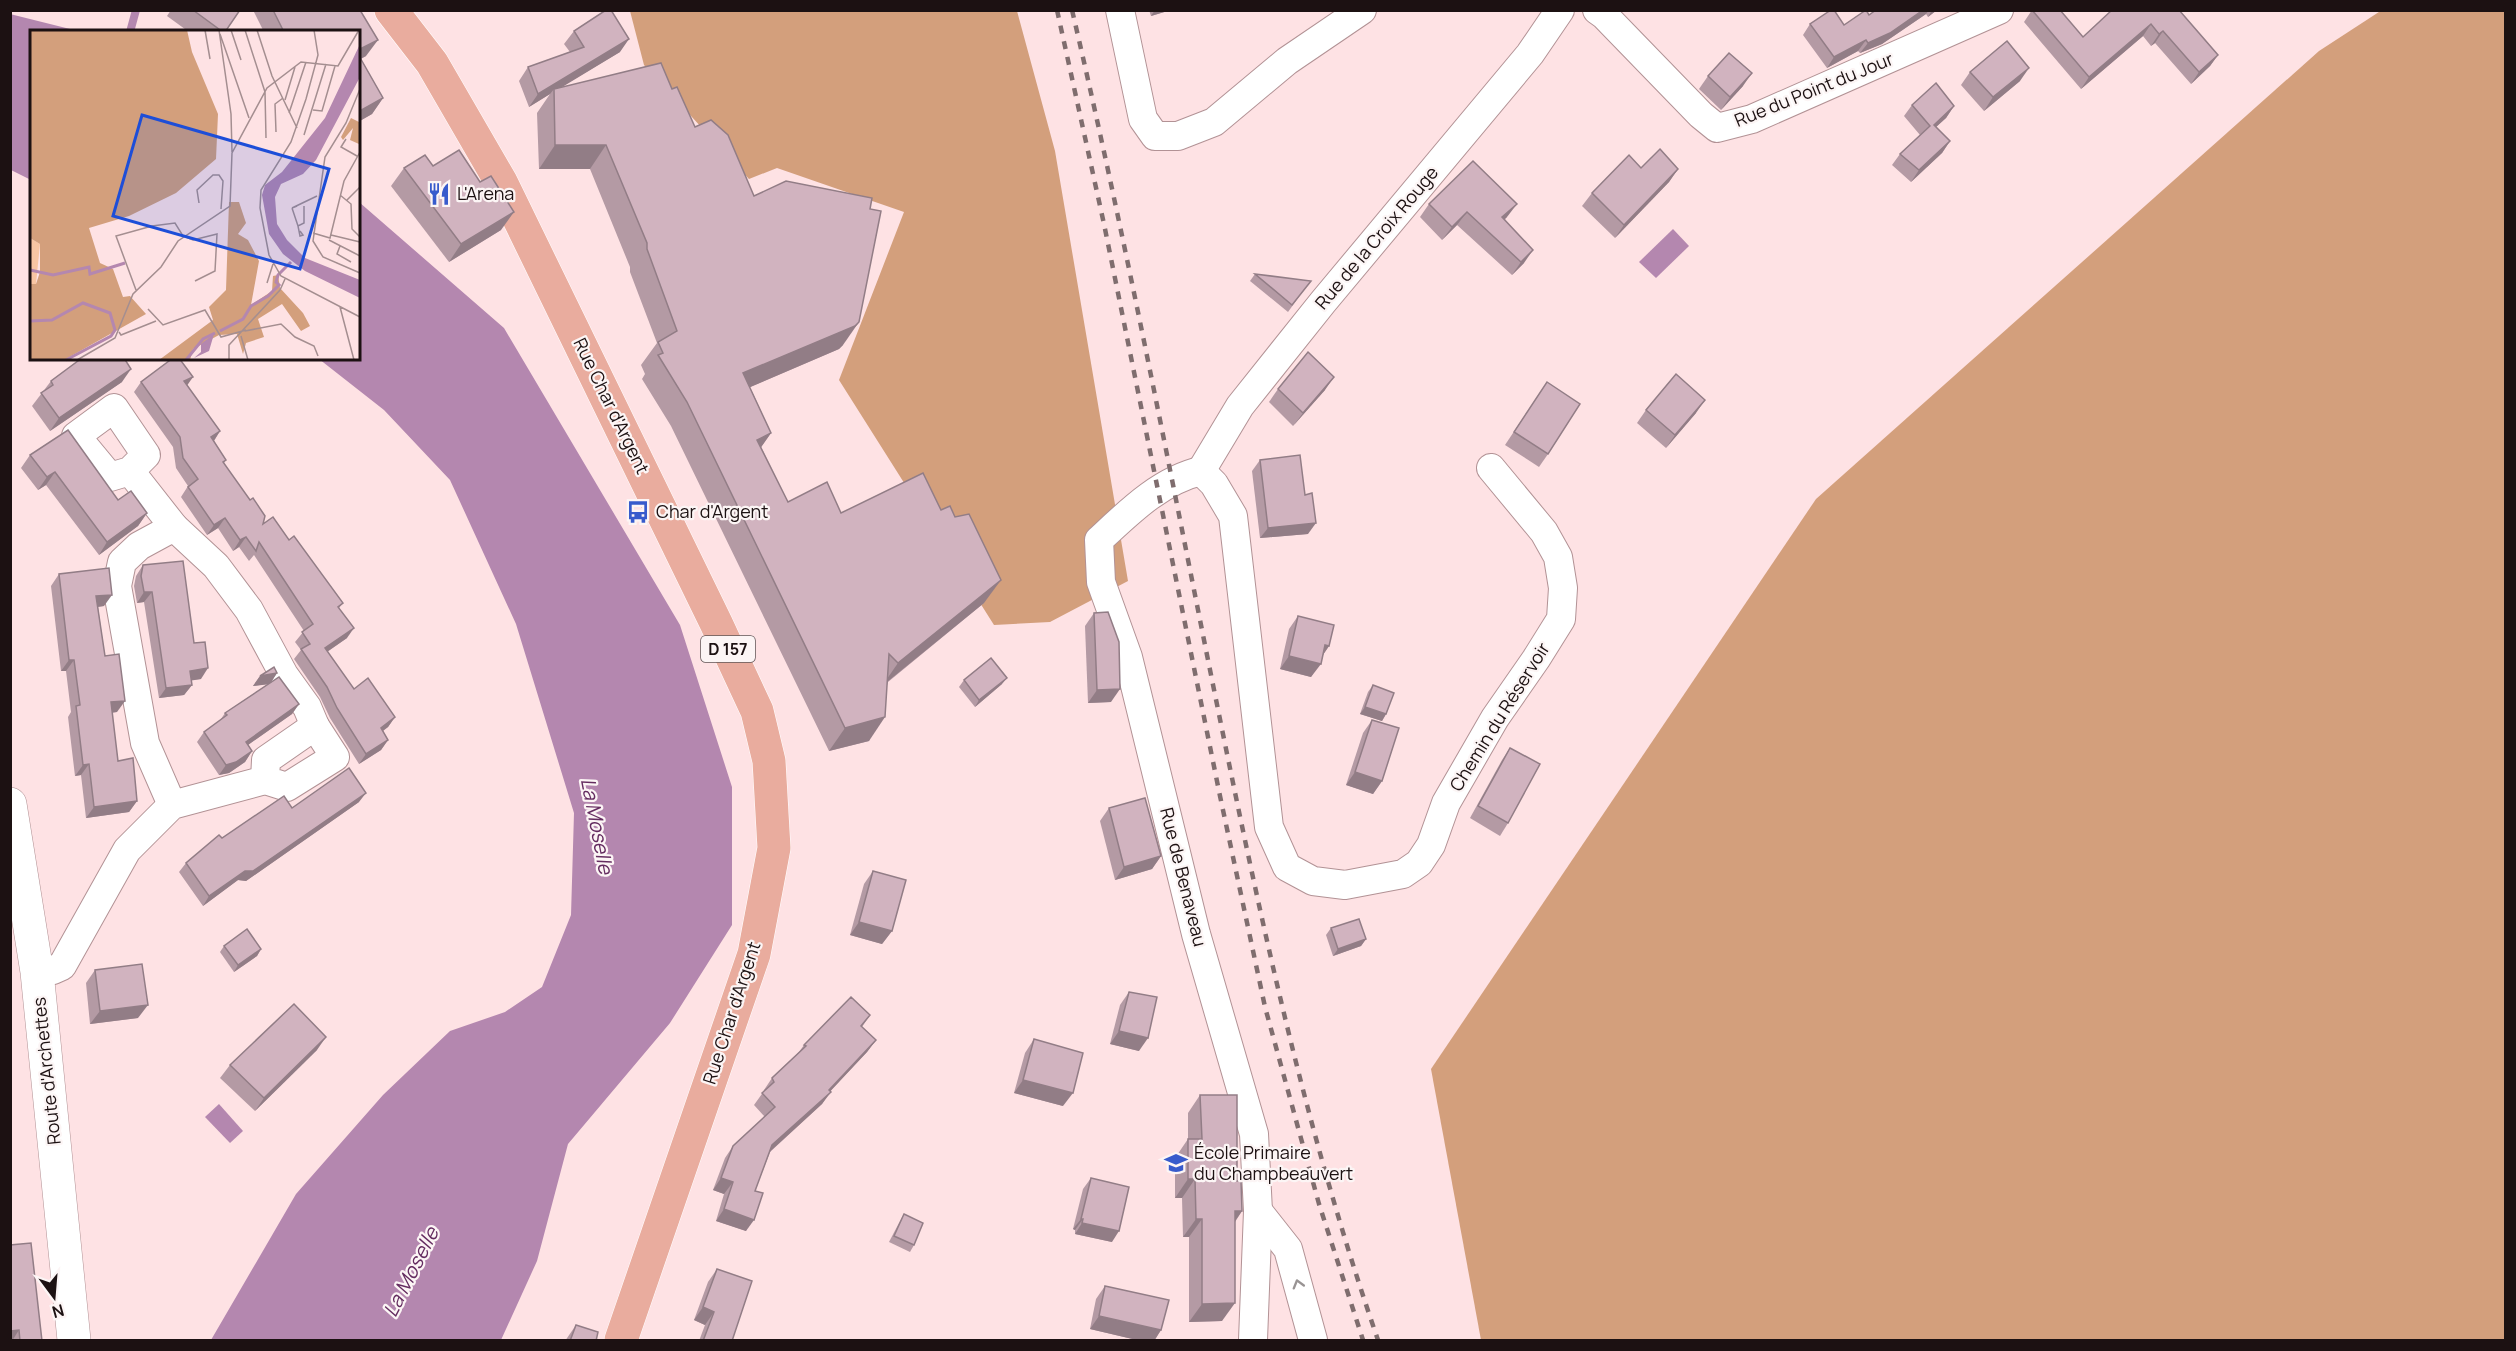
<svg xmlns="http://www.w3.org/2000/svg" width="2516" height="1351" viewBox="0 0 2516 1351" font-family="Manrope,sans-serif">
<rect width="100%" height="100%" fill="#fee2e4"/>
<g fill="#d39f7c">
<path d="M2382 10 2505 11V1340H1481L1431 1069 1816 499 2319 51Z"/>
<path d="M630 11H1017L1055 151 1128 581 1050 622 994 625 839 380 904 212 777 168 749 179 644 65Z"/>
</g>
<g fill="#b487af">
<path d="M10 14 78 31 32 32 31 180 11 170Z"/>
<path d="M359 202 504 328 680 625 732 787V925L670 1023 568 1144 537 1261 501 1340H211L296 1194 383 1095 450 1031 505 1012 542 987 571 915 574 813 516 624 450 480 384 410 319 359 358 358Z"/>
<path d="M1673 229 1689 246 1656 278 1639 262Z"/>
<path d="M219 1104 243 1131 230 1143 205 1117Z"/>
</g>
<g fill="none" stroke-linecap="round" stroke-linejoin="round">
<path stroke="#b487af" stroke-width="8" d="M130 32 136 10"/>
<g stroke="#b29295" stroke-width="30">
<g id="street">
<path d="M1120 10 1143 119 1155 136H1178L1214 122 1287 61 1362 10"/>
<path d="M1597 10 1604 15 1701 115 1717 128 1752 119 1999 10"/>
<path d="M114 408 146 455 130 471 110 477 76 436Z"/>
<path d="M130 471 174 527"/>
<path d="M1201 471 1214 484 1233 516 1269 827 1287 867 1313 881 1345 885 1403 874 1419 863 1431 845 1446 803 1495 718 1536 659 1561 619 1563 588 1558 557 1544 532 1491 468"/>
<path d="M1201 471C1161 480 1128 513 1099 540L1101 582 1128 657 1196 934 1254 1134 1258 1211 1253 1340"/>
<path d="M1201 471 1240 406 1323 302 1530 54 1560 10"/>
<path d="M172 805 145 743 117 586 122 562 139 546 174 527 216 566 249 610 284 675 307 707 315 726"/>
<path d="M37 972 53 970 62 966 127 850 172 805 265 780 287 787 335 757 315 726 266 760 265 780"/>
<path d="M1258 1211 1288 1249 1313 1340"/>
</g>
</g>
<g stroke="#b29295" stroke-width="34">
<path id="secondary" d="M10 804 37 972 74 1340"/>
</g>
<g stroke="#fff" stroke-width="34">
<path id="primary" d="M391 10 432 63 501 182 716 623 757 711 769 761 774 848 754 954 621 1340"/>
</g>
<use href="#street" stroke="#fff" stroke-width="28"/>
<use href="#secondary" stroke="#fff" stroke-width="33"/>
<use href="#primary" stroke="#e9ac9e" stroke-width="33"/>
<g stroke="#7f6d6e" stroke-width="4.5" stroke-dasharray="8 8" stroke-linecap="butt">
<path d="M1057 10 1104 224 1220 796 1265 1007 1319 1204 1363 1340"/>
<path d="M1072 10C1122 224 1164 440 1207 655 1254 888 1300 1115 1378 1340"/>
</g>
</g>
<g fill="#b49aa4">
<path d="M171 10H240L225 32H189L167 16Z"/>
<path d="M253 10H360L366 56 361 59 383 98 372 114 358 122V32H264Z"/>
<path d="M1149 10H1171L1151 16Z"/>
<path d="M1876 10H1937L1928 17 1926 14 1882 44 1860 53 1858 51 1827 68 1803 35 1810 24 1844 25 1869 15Z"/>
<path d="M2032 10 2083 37 2179 10 2218 55 2210 66 2191 84 2155 43 2151 46 2143 36 2081 89 2024 22Z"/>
<path d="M574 31 620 52 561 87 672 89 695 127 754 196 843 345 839 349 750 387 771 433 761 447 788 502 841 513 984 603 888 682 869 741 829 751 671 426 642 379 645 374 641 365 657 343 630 272V267L590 169H539L537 113 550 94 529 107 519 81 528 67 570 52 564 44Z"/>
<path d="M1970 72 2020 81 1984 111 1961 85Z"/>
<path d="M1708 76 1743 86 1721 110 1699 89Z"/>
<path d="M1912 105 1954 106 1946 118 1936 127 1950 141 1942 153 1911 182 1892 165 1900 154 1920 135 1904 116Z"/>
<path d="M433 166 501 230 449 262 391 186 404 168Z"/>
<path d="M1641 168 1678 169 1669 182 1615 238 1582 206 1592 193Z"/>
<path d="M1429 204 1507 217 1505 219 1524 263 1512 275 1457 225 1442 240 1420 217Z"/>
<path d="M1255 274 1306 287 1288 312 1250 281Z"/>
<path d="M51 381 122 382 50 431 32 406Z"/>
<path d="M141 382 187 385 220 431 214 441 226 460 224 463 263 524 289 540 343 603 339 608 347 638 327 652 354 689 395 717 388 727 383 731 388 740 381 750 359 764 330 718 320 697 294 659 301 650 295 642 304 631 254 555 249 561 239 547 233 551 218 528 207 535 181 497 188 486 176 468 173 447 134 392Z"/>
<path d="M1547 382 1548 454 1539 467 1505 445Z"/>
<path d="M1278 389 1325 390 1293 426 1269 402Z"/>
<path d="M1646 410 1696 413 1666 448 1637 423Z"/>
<path d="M30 455 118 500 147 513 138 526 99 555 46 485 38 490 21 468Z"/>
<path d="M1260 460 1308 534 1260 538 1252 471Z"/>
<path d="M143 565 194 643 201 679 191 680 192 685 184 695 159 698 144 602 137 603 134 586 136 576Z"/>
<path d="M59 574 104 606 98 607 105 656 117 712 112 713 118 761 137 801 129 812 86 818 81 775 75 776 68 717 71 712 66 671H61L51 586Z"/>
<path d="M1094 613 1111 702 1088 703 1085 626Z"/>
<path d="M1298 616 1329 646 1323 655 1311 677 1280 669 1289 629Z"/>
<path d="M277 673 271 682 299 704 292 714 248 745 252 751 245 762 229 773 219 775 197 742 204 732 219 722 225 713 268 684 253 686 260 676Z"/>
<path d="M964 680 1002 684 975 707 959 687Z"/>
<path d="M1373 685 1386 714 1382 721 1360 714 1368 692Z"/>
<path d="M1372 720 1382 781 1373 794 1346 785 1363 733Z"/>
<path d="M1510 748 1508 823 1500 836 1470 818 1502 760Z"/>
<path d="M359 802 246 881 238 880 203 906 179 872 186 863 222 838 292 808Z"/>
<path d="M1109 808 1161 856 1152 869 1115 880 1100 821Z"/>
<path d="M873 871 892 931 882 944 850 935 864 884Z"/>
<path d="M1331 928 1366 939 1361 946 1333 956 1326 935Z"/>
<path d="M224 946 261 949 257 956 234 972 220 952Z"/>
<path d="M95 970 138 1018 90 1024 86 983Z"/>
<path d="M1129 992 1139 1051 1110 1044 1120 1005Z"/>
<path d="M870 1015 862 1027 876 1040 867 1052 830 1091 822 1104 770 1152 755 1191 746 1231 716 1221 724 1194 713 1190 725 1158 733 1146 765 1117 754 1105 764 1091V1090L772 1078 799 1052 804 1045Z"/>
<path d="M1034 1039 1063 1106 1014 1093 1025 1053Z"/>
<path d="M317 1050 255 1111 220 1078 230 1065Z"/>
<path d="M1200 1095 1237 1181 1242 1211 1235 1222 1222 1321 1189 1322V1237H1183L1182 1198H1175V1158L1188 1139V1113Z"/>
<path d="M1091 1178 1112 1242 1075 1234V1230L1073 1229 1083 1189Z"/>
<path d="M904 1214 914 1245 910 1252 889 1242 900 1221Z"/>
<path d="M10 1245 42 1341H10Z"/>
<path d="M717 1269 732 1341H699L705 1325 694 1320 708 1282Z"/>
<path d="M1105 1286 1161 1330 1154 1341H1141L1090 1329 1096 1299Z"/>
<path d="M576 1325 596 1341H565Z"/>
</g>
<g fill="#927d86">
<path d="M1155 10H1171L1151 16Z"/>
<path d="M1923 10H1929L1926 14 1882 44 1860 53 1868 43Z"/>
<path d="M1932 10H1937L1928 17Z"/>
<path d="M2151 24 2143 36 2081 89 2089 77Z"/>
<path d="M2163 31 2155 43 2151 46 2159 34Z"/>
<path d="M629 39 620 52 554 92V89L550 94 529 107 538 94Z"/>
<path d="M378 40 366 56 358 60V50Z"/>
<path d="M1866 40 1858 51 1827 68 1834 57Z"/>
<path d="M2218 55 2210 66 2191 84 2199 72Z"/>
<path d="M2029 68 2020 81 1984 111 1993 97Z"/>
<path d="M1752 73 1743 86 1721 110 1730 97Z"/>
<path d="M383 98 372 114 358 122V112Z"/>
<path d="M1954 106 1946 118 1926 136 1934 125Z"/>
<path d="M1950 141 1942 153 1911 182 1919 170Z"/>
<path d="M555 145H606L590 169H539Z"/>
<path d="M1678 169 1669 182 1615 238 1624 225Z"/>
<path d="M1517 204 1507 217 1493 230 1502 217Z"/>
<path d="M514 212 501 230 449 262 461 244Z"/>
<path d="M1467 212 1457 225 1442 240 1452 227Z"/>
<path d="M1533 250 1524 263 1512 275 1521 262Z"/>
<path d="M859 322 843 345 839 349 727 397 743 373Z"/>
<path d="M131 369 122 382 50 431 59 418Z"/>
<path d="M193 377 186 387 184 381Z"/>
<path d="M1334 377 1325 390 1293 426 1303 413Z"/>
<path d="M1705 400 1696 413 1666 448 1675 435Z"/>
<path d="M220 431 213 442 211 437Z"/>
<path d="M771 433 755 456 757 440Z"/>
<path d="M55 472 46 485 38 490 47 477Z"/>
<path d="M147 513 138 526 99 555 107 542Z"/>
<path d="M225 518 218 528 207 535 214 525Z"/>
<path d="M1316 523 1308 534 1260 538 1268 528Z"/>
<path d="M246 537 239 547 233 551 240 540Z"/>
<path d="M1001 580 984 603 882 686 898 663Z"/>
<path d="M144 592H152L144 602 137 603Z"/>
<path d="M112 595 104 606 88 608 96 596Z"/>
<path d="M354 628 347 638 318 658 325 648Z"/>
<path d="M1325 645 1329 646 1320 659Z"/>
<path d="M1289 656 1321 664 1311 677 1280 669Z"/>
<path d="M69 660H74L66 671H61Z"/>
<path d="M208 668 201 679 182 682 190 671Z"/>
<path d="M277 673 270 684 253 686 260 676Z"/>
<path d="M1007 678 1002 684 975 707 979 700Z"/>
<path d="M192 685 184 695 159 698 166 688Z"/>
<path d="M1120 689 1111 702 1088 703 1097 690Z"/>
<path d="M125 701 117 712 103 713 111 702Z"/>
<path d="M299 704 292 714 238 752 246 742Z"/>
<path d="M1365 707 1386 714 1382 721 1360 714Z"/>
<path d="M395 717 388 727 373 738 381 728Z"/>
<path d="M885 717 869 741 829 751 845 728Z"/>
<path d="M388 740 381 750 359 764 366 754Z"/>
<path d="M252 751 245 762 229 773 219 775 226 765Z"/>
<path d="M89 764 81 775 75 776 83 765Z"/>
<path d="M1355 772 1382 781 1373 794 1346 785Z"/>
<path d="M366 793 359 802 246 881 238 880 203 906 209 896 245 871Z"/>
<path d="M137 801 129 812 86 818 94 807Z"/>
<path d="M1161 856 1152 869 1115 880 1124 867Z"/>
<path d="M859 922 892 931 882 944 850 935Z"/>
<path d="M1366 939 1361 946 1333 956 1338 949Z"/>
<path d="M261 949 257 956 234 972 238 965Z"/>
<path d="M148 1005 138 1018 90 1024 100 1011Z"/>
<path d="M1119 1031 1148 1038 1139 1051 1110 1044Z"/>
<path d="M326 1037 317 1050 255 1111 264 1098Z"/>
<path d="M876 1040 867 1052 825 1097 831 1092 822 1104 764 1157 772 1145 829 1090Z"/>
<path d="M1023 1080 1073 1093 1063 1106 1014 1093Z"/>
<path d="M721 1178 733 1182 724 1194 713 1190Z"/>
<path d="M1188 1179H1195L1182 1198H1175Z"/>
<path d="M724 1209 754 1220 746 1231 716 1221Z"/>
<path d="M1235 1211H1242L1229 1230Z"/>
<path d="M1081 1219H1083L1075 1230 1073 1229Z"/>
<path d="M1196 1219H1202L1189 1237H1183Z"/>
<path d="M1082 1223 1119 1231 1112 1242 1075 1234Z"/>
<path d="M1235 1303 1222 1321 1189 1322 1202 1304Z"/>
<path d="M703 1307 714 1312 705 1325 694 1320Z"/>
<path d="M1099 1316 1161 1330 1154 1341H1141L1090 1329Z"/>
<path d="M19 1330 12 1341H10V1331Z"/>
</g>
<g fill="#d1b3bf" stroke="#927d86" stroke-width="1.5">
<path d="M193 10H240L225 32H223Z"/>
<path d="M273 10H360L378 40 358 50V32H284Z"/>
<path d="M606 10H611L629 39 538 94 528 67 584 47 574 31Z"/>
<path d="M1831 10H1834L1844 25 1866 10 1869 15 1876 10H1923L1890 33 1868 43 1866 40 1834 57 1810 24Z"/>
<path d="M2032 10H2060L2083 37 2112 10H2179L2218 55 2199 72 2163 31 2159 34 2151 24 2089 77Z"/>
<path d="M2007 41 2029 68 1993 97 1970 72Z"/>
<path d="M1729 53 1752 73 1730 97 1708 76Z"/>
<path d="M358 54 383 98 358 112Z"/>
<path d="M661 63 672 89 677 87 695 127 711 120 728 135 754 196 786 181 872 198 870 209 881 211 859 322 855 326 743 373 771 433 757 440 788 502 827 482 841 513 923 473 941 510 950 506 955 517 969 514 1001 580 898 663 889 654 885 717 845 728 687 402 658 355 663 353 658 342 677 331 647 249V243L606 145H555L554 89Z"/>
<path d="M1936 83 1954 106 1934 125 1950 141 1919 170 1900 154 1930 126 1912 105Z"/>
<path d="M1660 149 1678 169 1624 225 1592 193 1629 155 1641 168Z"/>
<path d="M459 150 480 182 491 176 514 212 461 244 404 168 425 155 433 166Z"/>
<path d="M1473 161 1517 204 1502 217 1533 250 1521 262 1467 212 1452 227 1429 204Z"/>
<path d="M1255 274 1311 281 1292 305Z"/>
<path d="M1308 352 1334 377 1303 413 1278 389Z"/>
<path d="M82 358H124L131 369 59 418 41 393 53 385 51 381Z"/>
<path d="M173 358H179L193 377 184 381 220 431 211 437 226 460 223 462 250 500 253 498 265 516 263 524 273 517 289 540 294 536 343 603 338 607 354 628 325 648 354 689 368 678 395 717 381 728 388 740 366 754 337 708 327 687 301 649 310 644 302 632 313 624 259 542 256 551 246 537 240 540 225 518 214 525 188 487 198 479 183 458 180 437 141 382Z"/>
<path d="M1676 374 1705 400 1675 435 1646 410Z"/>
<path d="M1547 382 1580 404 1548 454 1514 432Z"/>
<path d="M68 430 118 500 131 491 147 513 107 542 55 472 47 477 30 455Z"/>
<path d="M1300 455 1305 495 1312 493 1316 523 1268 528 1260 460Z"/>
<path d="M183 561 194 643 205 642 208 668 190 671 192 685 166 688 152 592H144L141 576 143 565Z"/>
<path d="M109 568 112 595 96 596 105 656 119 654 125 701 111 702 118 761 133 758 137 801 94 807 89 764 83 765 76 706 80 705 74 660H69L59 574Z"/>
<path d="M1108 612 1119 642 1120 689 1097 690 1094 613Z"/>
<path d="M1298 616 1334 625 1329 646 1325 645 1321 664 1289 656Z"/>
<path d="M991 658 1007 678 979 700 964 680Z"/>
<path d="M274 667 277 673 260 676Z"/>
<path d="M279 677 299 704 246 742 252 751 236 762 226 765 204 732 227 715 225 713Z"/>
<path d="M1373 685 1394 693 1386 714 1365 707Z"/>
<path d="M1372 720 1399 728 1382 781 1355 772Z"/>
<path d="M1510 748 1540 764 1508 823 1478 806Z"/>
<path d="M349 768 366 793 253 871H245L209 896 186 863 219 835 222 838 284 796 292 808Z"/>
<path d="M1145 798 1161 856 1124 867 1109 808Z"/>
<path d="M873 871 906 880 892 931 859 922Z"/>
<path d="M1359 919 1366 939 1338 949 1331 928Z"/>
<path d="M247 929 261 949 238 965 224 946Z"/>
<path d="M142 964 148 1005 100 1011 95 970Z"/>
<path d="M1129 992 1157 997 1148 1038 1119 1031Z"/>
<path d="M851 997 870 1015 861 1026 876 1040 829 1090 831 1092 772 1145 755 1191 763 1193 754 1220 724 1209 733 1182 721 1178 733 1146 775 1107 762 1093 774 1082 772 1078 806 1046 804 1045Z"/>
<path d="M294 1004 326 1037 264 1098 230 1065Z"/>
<path d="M1034 1039 1083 1053 1073 1093 1023 1080Z"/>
<path d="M1200 1095H1237V1181H1241L1242 1211H1235V1303L1202 1304V1219H1196L1195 1179H1188V1139H1202Z"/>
<path d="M1091 1178 1129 1187 1119 1231 1082 1223 1083 1219H1081Z"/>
<path d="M904 1214 923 1223 914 1245 894 1236Z"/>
<path d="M31 1243 42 1341H20L19 1330 10 1331V1245Z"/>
<path d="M717 1269 752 1281 732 1341H703L714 1312 703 1307Z"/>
<path d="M1105 1286 1169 1300 1161 1330 1099 1316Z"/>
<path d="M576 1325 598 1332 596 1341H570Z"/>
</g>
<defs><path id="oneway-chevron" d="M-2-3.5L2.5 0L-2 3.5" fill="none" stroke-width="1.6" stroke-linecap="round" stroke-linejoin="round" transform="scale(1.5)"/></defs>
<use stroke="#999494" href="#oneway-chevron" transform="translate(1298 1284) rotate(-106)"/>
<defs>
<g id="restaurant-bare" transform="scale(1.8)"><path d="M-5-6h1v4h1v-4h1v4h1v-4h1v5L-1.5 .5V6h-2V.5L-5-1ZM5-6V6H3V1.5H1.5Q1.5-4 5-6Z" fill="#375bcc" stroke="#fcf5f5" stroke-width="2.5" paint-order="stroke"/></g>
<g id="bus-bare" transform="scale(1.8)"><path d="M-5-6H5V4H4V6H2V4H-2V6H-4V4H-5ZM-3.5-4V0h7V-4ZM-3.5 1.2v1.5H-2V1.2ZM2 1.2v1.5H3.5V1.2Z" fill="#375bcc" stroke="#fcf5f5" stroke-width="2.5" paint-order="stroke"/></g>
<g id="school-bare" transform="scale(1.8)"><path d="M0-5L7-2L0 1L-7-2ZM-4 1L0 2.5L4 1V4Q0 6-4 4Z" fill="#375bcc" stroke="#fcf5f5" stroke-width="2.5" paint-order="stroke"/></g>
</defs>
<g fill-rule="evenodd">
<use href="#restaurant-bare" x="439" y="194"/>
<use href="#bus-bare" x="638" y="512"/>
<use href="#school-bare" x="1176" y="1163"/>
</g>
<g text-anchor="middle" stroke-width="4.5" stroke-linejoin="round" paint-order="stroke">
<rect fill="#fcf5f5" stroke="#5f5556" stroke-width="1.5" x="701" y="636" width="54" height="26" rx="4.5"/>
<g font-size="16" font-weight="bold" fill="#1c1112">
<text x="728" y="655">D 157</text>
</g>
<g font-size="18" fill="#1c1112" stroke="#fcf5f5">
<text transform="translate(1814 90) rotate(-22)" y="6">Rue du Point du Jour</text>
<text transform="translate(1377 238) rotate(-50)" y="6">Rue de la Croix Rouge</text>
<text transform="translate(611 406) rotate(64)" y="6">Rue Char d'Argent</text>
<text transform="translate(1500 717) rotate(-58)" y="6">Chemin du Réservoir</text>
<text transform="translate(1183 877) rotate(76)" y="6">Rue de Benaveau</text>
<text transform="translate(732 1013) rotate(-72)" y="6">Rue Char d'Argent</text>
<text transform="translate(47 1071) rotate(-96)" y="6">Route d'Archettes</text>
</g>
<g font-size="18" fill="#1c1112" stroke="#fcf5f5" text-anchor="start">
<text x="457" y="200">L'Arena</text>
<text x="656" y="518">Char d'Argent</text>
<text x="1194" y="1159">École Primaire<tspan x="1194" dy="21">du Champbeauvert</tspan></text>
</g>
<g font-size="20" font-style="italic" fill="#642c60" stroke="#fcf5f5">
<text transform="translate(597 826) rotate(79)" y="7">La Moselle</text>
<text transform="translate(411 1272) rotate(-63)" y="7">La Moselle</text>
</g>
</g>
<g transform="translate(30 30)">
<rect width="330" height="330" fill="#fee2e4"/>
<path d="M0 208 10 214 6 254H0Z" fill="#f8c5a3"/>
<path d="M0 0H157L162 22 188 84 186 129 146 163 99 186 59 198 70 233 83 239 93 267 100 266 116 284 34 330H0V254H6L10 242V214L0 208ZM321 88 329 92 330 88 329 114 320 110 323 98 313 110 311 107ZM199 172H209L216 193 208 204 218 210 229 231 221 275 242 261 243 246 248 245 250 258 273 283 280 296 271 301 252 274 228 289 234 307 216 313 213 324 207 304 189 305 163 319 160 330H129L183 290 179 277 196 260Z" fill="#d39f7c"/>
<path d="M330 14V47L286 130 273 144 251 154 245 167 247 194 257 210 275 228 330 250V268L275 241 253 224 239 204 232 165 235 155 252 142 295 88ZM184 304 179 321 164 328 171 322V314Z" fill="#b487af"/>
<path fill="none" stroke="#b487af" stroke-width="3" d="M0 240 23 245 59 237 60 244 95 233M0 291 22 290 53 273 80 283 85 300 81 306 36 330M190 301 213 289 221 276 238 266 249 255 246 252 248 245 261 232M156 330 173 309 185 303"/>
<path fill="none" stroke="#a48e90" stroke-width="1.5" d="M175 0 180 29M189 0 201 84 202 122M201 0 211 30M215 0 235 62 236 108M227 0 242 46 267 98M284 0 288 25 276 69 261 112 231 160 230 178 239 225 251 246 330 287M190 4 219 88M330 59 316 93 295 127 283 211 293 227 330 243M255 70 265 37M283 80 292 81 305 36M259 83 276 32M246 102 245 74 253 68M274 105 296 34M316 109 311 117 327 126M310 165 321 174 322 199 330 207M317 170 330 157M169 173 167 160 183 145H189L193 151 191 179M267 176 262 178 287 166M262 178 268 196 274 193V176M268 196 270 206 273 205 270 201M283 203 300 208 314 151 330 122M301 205 330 212M299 210 330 226M310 216 307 224 321 232M237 253 243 234M106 260 86 206 122 196 145 193 153 206 163 210 187 204 185 241 165 251M310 277 324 330M118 279 133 295 175 280 191 307 216 300M215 301 251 294 265 307 284 316 288 326M89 302 91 305 126 291M211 306 218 330M47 330 85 308 103 264 131 237 148 211 200 176 202 123 237 58 271 32 308 36 329 0M199 330V315L250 260 255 249"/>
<path fill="#1d4ed8" fill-opacity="0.15" stroke="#1d4ed8" stroke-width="3" d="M112 85 299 139 270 239 83 186Z"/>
<rect width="330" height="330" fill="none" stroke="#1c1112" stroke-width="3"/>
</g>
<rect width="2516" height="1351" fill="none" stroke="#1c1112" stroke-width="24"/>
<g transform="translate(54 1297) rotate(164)" stroke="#fcf5f5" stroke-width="4.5" paint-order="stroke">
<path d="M0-4.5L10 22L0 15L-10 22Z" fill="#1c1112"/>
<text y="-9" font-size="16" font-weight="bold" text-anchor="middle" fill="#1c1112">N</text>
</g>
</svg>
